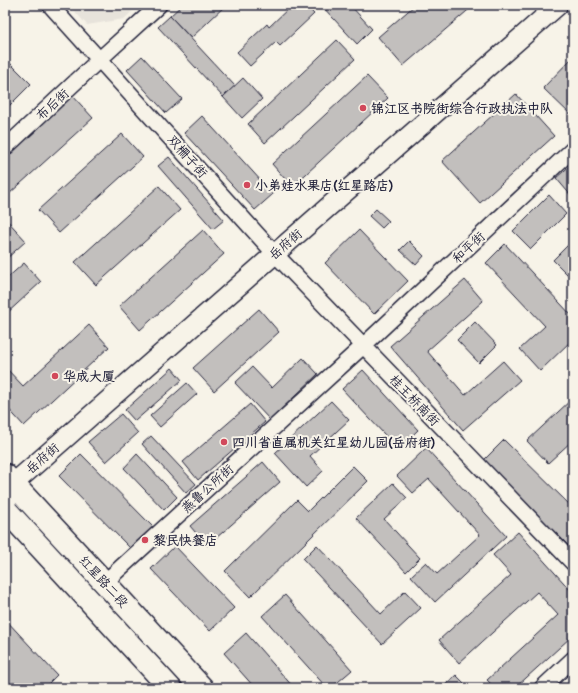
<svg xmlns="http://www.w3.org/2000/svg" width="578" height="693" viewBox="0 0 578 693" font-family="Pangolin,'LXGW WenKai TC',sans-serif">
<rect width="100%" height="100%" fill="#f7f3e8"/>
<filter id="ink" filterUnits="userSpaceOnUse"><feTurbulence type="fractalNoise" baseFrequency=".025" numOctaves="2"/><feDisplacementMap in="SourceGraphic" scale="8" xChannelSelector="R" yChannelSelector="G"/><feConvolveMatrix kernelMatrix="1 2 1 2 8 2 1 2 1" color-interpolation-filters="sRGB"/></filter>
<g filter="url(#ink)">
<path fill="#e7e3db" d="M69 5H139L124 19 87 25Z"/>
<g fill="#c2bfbd" stroke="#22223b">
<path d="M182 5H226L191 38 170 16Z"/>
<path d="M292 5H305L314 14 280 46 276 42 250 66 237 52 267 24 269 27Z"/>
<path d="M321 5H350L372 29 357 44Z"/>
<path d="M415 5H474L403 66 378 37Z"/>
<path d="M170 16 235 86 223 97 158 27Z"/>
<path d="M337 40 355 59 265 143 248 124Z"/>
<path d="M142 56 182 99 166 113 127 70Z"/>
<path d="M573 57V117L543 88Z"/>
<path d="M5 58 31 84 5 110V84L7 82 5 81Z"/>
<path d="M367 76 388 98 292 187 272 164Z"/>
<path d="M243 78 262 99 242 118 223 97Z"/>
<path d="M516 94 554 136 480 203 442 161Z"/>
<path d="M72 95 93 118 9 194 5 189V156Z"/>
<path d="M202 116 273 194 255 210 184 133Z"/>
<path d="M122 134 143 157 59 233 38 210Z"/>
<path d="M169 157 224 220 213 229 158 166Z"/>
<path d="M573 163V198L556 178Z"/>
<path d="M159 186 180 210 96 285 75 262Z"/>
<path d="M549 195 566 214 531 249 513 231Z"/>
<path d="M376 209 389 221 382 228 369 216Z"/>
<path d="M5 218 26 241 5 260Z"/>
<path d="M203 230 224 254 140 330 119 306Z"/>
<path d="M359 230 408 281 374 314 325 263Z"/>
<path d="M573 240V276L571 278 553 260Z"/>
<path d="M409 241 424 256 416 265 400 250Z"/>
<path d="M505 244 573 317V339L540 371 520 349 545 326 486 263Z"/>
<path d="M24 263 41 282 5 315V280Z"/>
<path d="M465 280 483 301 427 351 465 395 503 361 520 380 463 430 390 346Z"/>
<path d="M259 309 279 332 214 391 193 368Z"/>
<path d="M475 322 497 345 479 363 457 340Z"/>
<path d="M89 325 109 347 24 426 5 405V367L23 386Z"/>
<path d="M303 358 318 374 270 420 235 383 252 367 272 388Z"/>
<path d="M172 368 182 380 135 421 125 410Z"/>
<path d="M363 370 418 430 398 449 342 389Z"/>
<path d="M187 383 197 394 160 427 150 416Z"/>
<path d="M573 398V440L548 463 527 441Z"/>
<path d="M331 401 349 420 310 456 323 471 306 487 275 453Z"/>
<path d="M250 404 265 422 198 480 183 462Z"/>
<path d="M121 414 138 433 106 462 88 442Z"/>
<path d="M151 436 196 484 186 493 142 444Z"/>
<path d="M504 440 573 508V550L483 461Z"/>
<path d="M426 448 506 536 435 602 411 576 426 562 437 574 480 535 429 479 413 493 397 476Z"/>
<path d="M81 454 153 527 131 549 59 476Z"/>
<path d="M137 454 177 497 164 510 124 468Z"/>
<path d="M263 462 280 482 207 546 190 526Z"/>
<path d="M353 466 368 481 250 597 225 571 297 500 308 511Z"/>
<path d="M393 483 407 498 384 519 420 558 406 572 356 518Z"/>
<path d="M518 532 573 593V622L571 637 515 688H495L487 680 558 615 537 592 459 663 439 640 511 575 493 555Z"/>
<path d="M317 545 381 614 405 591 421 608 382 644 303 559Z"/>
<path d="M175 546 234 608 210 631 151 569Z"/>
<path d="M285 595 352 670 331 688H327L262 616Z"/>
<path d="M5 619 57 675 44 688H5Z"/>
<path d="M246 633 294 688H255L224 653Z"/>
<path d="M456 675 469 688H442Z"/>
</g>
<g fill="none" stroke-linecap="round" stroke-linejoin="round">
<g stroke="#22223b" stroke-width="18">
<g id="minor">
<path d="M50 5 275 254 573 563"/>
<path d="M5 148 100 59 159 5"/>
<path d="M105 582 363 346 573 149"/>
<path d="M542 688 573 659"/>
</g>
</g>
<g stroke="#22223b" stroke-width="22">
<path id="tertiary" d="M13 484 558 5"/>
</g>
<g stroke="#22223b" stroke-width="25">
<path id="secondary" d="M5 500 13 484"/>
</g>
<g stroke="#22223b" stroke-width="25">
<g id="primary">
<path d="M5 475 202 688"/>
<path d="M5 509 170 688"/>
</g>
</g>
<use href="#minor" stroke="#f7f3e8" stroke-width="15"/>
<use href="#tertiary" stroke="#f7f3e8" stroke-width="19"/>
<use href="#secondary" stroke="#f7f3e8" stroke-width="22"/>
<use href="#primary" stroke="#f7f3e8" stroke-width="22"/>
</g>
</g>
<g fill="#d1495b" stroke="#f7f3e8" stroke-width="1.5">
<circle cx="363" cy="108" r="4"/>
<circle cx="247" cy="185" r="4"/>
<circle cx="55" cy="376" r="4"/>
<circle cx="224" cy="442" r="4"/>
<circle cx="145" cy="540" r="4"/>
</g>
<g text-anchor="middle" stroke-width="4" stroke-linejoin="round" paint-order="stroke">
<g font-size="13" fill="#22223b" stroke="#f7f3e8">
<text transform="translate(52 104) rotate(-43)" y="5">布后街</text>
<text transform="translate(188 156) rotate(48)" y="5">双栅子街</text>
<text transform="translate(285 244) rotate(-41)" y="5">岳府街</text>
<text transform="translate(468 247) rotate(-43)" y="5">和平街</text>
<text transform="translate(415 400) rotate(46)" y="5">桂王桥南街</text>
<text transform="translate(42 458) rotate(-41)" y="5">岳府街</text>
<text transform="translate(207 488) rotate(-42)" y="5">燕鲁公所街</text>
<text transform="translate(104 581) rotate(47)" y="5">红星路二段</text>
</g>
<g font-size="13" font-weight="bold" fill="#22223b" stroke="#f7f3e8" text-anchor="start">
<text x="371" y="113">锦江区书院街综合行政执法中队</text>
<text x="255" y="190">小弟娃水果店(红星路店)</text>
<text x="63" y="381">华成大厦</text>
<text x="232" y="447">四川省直属机关红星幼儿园(岳府街)</text>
<text x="153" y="545">黎民快餐店</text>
</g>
</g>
<rect width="578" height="693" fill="none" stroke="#f7f3e8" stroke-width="20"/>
<rect x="10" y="10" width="558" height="673" fill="none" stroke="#22223b" stroke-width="1.5" filter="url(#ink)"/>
</svg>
